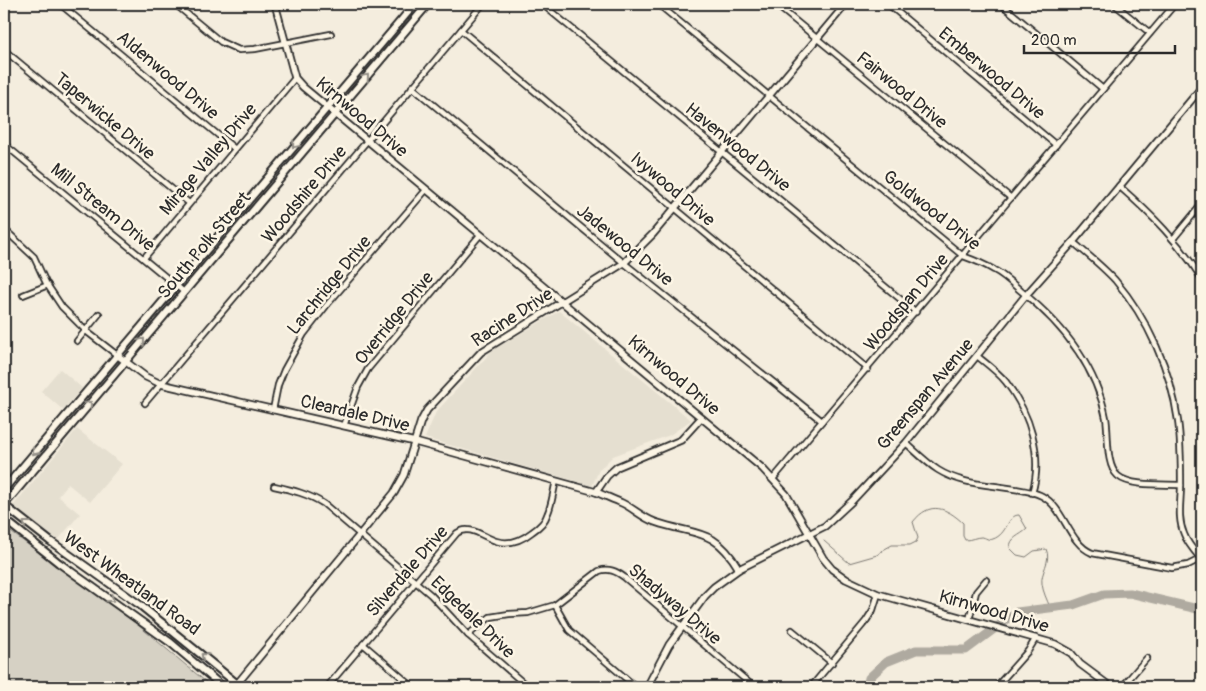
<svg xmlns="http://www.w3.org/2000/svg" width="1206" height="691" viewBox="0 0 1206 691" font-family="Pangolin,sans-serif">
<rect width="100%" height="100%" fill="#f4edde"/>
<filter id="ink" filterUnits="userSpaceOnUse"><feTurbulence type="fractalNoise" baseFrequency=".02" numOctaves="2"/><feDisplacementMap in="SourceGraphic" scale="10" xChannelSelector="R" yChannelSelector="G"/><feConvolveMatrix kernelMatrix="1 2 1 2 8 2 1 2 1" color-interpolation-filters="sRGB"/></filter>
<g filter="url(#ink)">
<g fill="#e5dfd0">
<path d="M559 311 691 420 670 435 613 456 599 470 592 486 425 438 436 412 493 350Z"/>
<path d="M60 369 82 388 63 410 41 391Z"/>
<path d="M77 429 122 464 90 502 68 484 58 496 80 514 58 540 13 506Z"/>
</g>
<path fill="#d6d1c4" stroke="#807e78" d="M4 527 138 625 212 687H4Z"/>
<g fill="none" stroke-linecap="round" stroke-linejoin="round">
<path stroke="#7a7771" stroke-width="1" d="M824 541 849 563 877 555 883 550 892 545H910L916 542 918 538 913 522C930 500 947 508 963 523V536L965 540C971 540 976 537 981 537 986 537 988 541 993 539 1008 534 1007 515 1019 515L1027 529C1020 536 1010 537 1010 548L1017 555 1026 557 1034 551 1046 549C1052 561 1040 572 1042 584 1043 592 1047 600 1050 607"/>
<path stroke="#afaaa0" stroke-width="9" d="M867 687 869 678 886 662 916 650H966L1017 612 1073 605 1104 594 1130 593 1202 610"/>
<g stroke="#2b2b2b" stroke-width="8">
<g id="minor">
<path d="M60 4 235 149"/>
<path d="M175 4 221 42 239 50 255 49 331 34"/>
<path d="M542 4 916 312"/>
<path d="M658 4 963 256C974 260 984 264 994 270 1004 275 1013 284 1021 291 1062 324 1096 365 1106 418 1109 434 1105 465 1118 476 1131 487 1164 484 1181 485"/>
<path d="M775 4 1011 198"/>
<path d="M888 4 1056 145"/>
<path d="M1001 4 1103 89"/>
<path d="M1114 4 1150 33"/>
<path d="M461 30 868 369"/>
<path d="M4 50 189 203"/>
<path d="M412 87 624 263 822 421"/>
<path d="M4 144 184 292"/>
<path d="M1119 186C1151 214 1180 243 1202 279"/>
<path d="M4 229 34 257 46 283 62 307 86 331 117 355"/>
<path d="M1173 239 1202 204"/>
<path d="M1073 242C1087 254 1102 266 1115 280 1148 319 1171 370 1178 421 1181 442 1181 464 1181 485 1181 501 1177 518 1184 534 1187 543 1195 552 1201 559"/>
<path d="M144 258 295 78"/>
<path d="M23 295 48 285"/>
<path d="M77 341 99 314"/>
<path d="M977 356C987 364 998 372 1006 382 1029 412 1044 455 1032 493"/>
<path d="M145 403 483 4"/>
<path d="M273 410 278 385 284 370 304 334 326 306 426 190"/>
<path d="M344 426 358 387 368 369 480 235"/>
<path d="M906 443C916 452 927 463 938 470 957 482 980 484 1001 487 1014 489 1031 490 1042 496 1065 508 1068 543 1092 553L1172 568 1188 565 1202 558"/>
<path d="M773 479 1175 4"/>
<path d="M274 486C292 490 309 494 324 504L431 595 468 635 528 687"/>
<path d="M555 605 569 630 636 687"/>
<path d="M969 620 976 592 986 580"/>
<path d="M792 630 832 663"/>
<path d="M468 635 490 617 509 614 528 613 555 605 599 571C609 568 616 571 624 577L754 687"/>
<path d="M363 644 413 687"/>
<path d="M327 687 457 533C470 524 483 537 496 541 509 545 522 540 532 532 538 528 545 522 547 515 552 505 553 492 556 481"/>
<path d="M811 687 866 621 873 610 878 594"/>
<path d="M996 687 1028 651 1036 638"/>
<path d="M1122 687 1147 658"/>
</g>
</g>
<g stroke="#2b2b2b" stroke-width="9">
<g id="tertiary">
<path d="M275 4 295 78 303 87 762 468 786 494 823 558 832 569 846 579 878 594 1055 644 1071 653 1080 664 1111 687"/>
<path d="M117 355 146 377 161 384 415 442 596 492C605 496 613 499 622 503 633 508 643 518 655 522 696 536 714 527 739 569"/>
<path d="M596 492 607 476 617 467 681 440 701 418"/>
<path d="M237 684 394 493 404 475 421 421 427 410 481 352 624 263 653 234 846 4"/>
<path d="M647 687 669 645 705 596 714 587 739 569 825 526 852 501 906 443 1026 295 1073 242 1202 87"/>
</g>
</g>
<g stroke="#2b2b2b" stroke-width="10">
<g id="secondary">
<path d="M4 489 415 4"/>
<path d="M4 505 428 4"/>
<path d="M4 505 50 541 140 605 241 687"/>
<path d="M4 519 59 563 171 643 223 687"/>
</g>
</g>
<use href="#minor" stroke="#fcf5e5" stroke-width="4.5"/>
<use href="#tertiary" stroke="#fcf5e5" stroke-width="5.5"/>
<use href="#secondary" stroke="#fcf5e5" stroke-width="6"/>
</g>
<defs><path id="oneway-chevron" d="M-2-3.5L2.5 0L-2 3.5" fill="none" stroke-width="1.6" stroke-linecap="round" stroke-linejoin="round" transform="scale(1.25)"/></defs>
<g stroke="#949088">
<use href="#oneway-chevron" transform="translate(366 77) rotate(-50)"/>
<use href="#oneway-chevron" transform="translate(295 145) rotate(130)"/>
<use href="#oneway-chevron" transform="translate(142 341) rotate(-50)"/>
<use href="#oneway-chevron" transform="translate(89 404) rotate(-50)"/>
<use href="#oneway-chevron" transform="translate(35 452) rotate(130)"/>
<use href="#oneway-chevron" transform="translate(26 524) rotate(-142)"/>
<use href="#oneway-chevron" transform="translate(111 599) rotate(35)"/>
<use href="#oneway-chevron" transform="translate(204 656) rotate(-140)"/>
</g>
</g>
<g text-anchor="middle" stroke-width="5" stroke-linejoin="round" paint-order="stroke">
<g font-size="18" fill="#2b2b2b" stroke="#fcf5e5">
<text transform="translate(992 73) rotate(40)" y="6">Emberwood Drive</text>
<text transform="translate(168 75) rotate(40)" y="6">Aldenwood Drive</text>
<text transform="translate(902 90) rotate(39)" y="6">Fairwood Drive</text>
<text transform="translate(105 116) rotate(40)" y="6">Taperwicke Drive</text>
<text transform="translate(362 117) rotate(40)" y="6">Kirnwood Drive</text>
<text transform="translate(738 147) rotate(39)" y="6">Havenwood Drive</text>
<text transform="translate(208 159) rotate(-50)" y="6">Mirage Valley Drive</text>
<text transform="translate(673 189) rotate(40)" y="6">Ivywood Drive</text>
<text transform="translate(304 194) rotate(-50)" y="6">Woodshire Drive</text>
<text transform="translate(103 207) rotate(39)" y="6">Mill Stream Drive</text>
<text transform="translate(932 210) rotate(38)" y="6">Goldwood Drive</text>
<text transform="translate(204 245) rotate(-50)" y="6">South Polk Street</text>
<text transform="translate(625 245) rotate(39)" y="6">Jadewood Drive</text>
<text transform="translate(329 285) rotate(-51)" y="6">Larchridge Drive</text>
<text transform="translate(906 302) rotate(-50)" y="6">Woodspan Drive</text>
<text transform="translate(512 317) rotate(-33)" y="6">Racine Drive</text>
<text transform="translate(394 318) rotate(-51)" y="6">Overridge Drive</text>
<text transform="translate(674 375) rotate(40)" y="6">Kirnwood Drive</text>
<text transform="translate(925 394) rotate(-50)" y="6">Greenspan Avenue</text>
<text transform="translate(355 413) rotate(13)" y="6">Cleardale Drive</text>
<text transform="translate(407 571) rotate(-49)" y="6">Silverdale Drive</text>
<text transform="translate(132 583) rotate(36)" y="6">West Wheatland Road</text>
<text transform="translate(675 604) rotate(40)" y="6">Shadyway Drive</text>
<text transform="translate(994 611) rotate(16)" y="6">Kirnwood Drive</text>
<text transform="translate(473 617) rotate(44)" y="6">Edgedale Drive</text>
</g>
</g>
<rect width="1206" height="691" fill="none" stroke="#fcf5e5" stroke-width="20"/>
<rect x="10" y="10" width="1186" height="671" fill="none" stroke="#2b2b2b" stroke-width="2" filter="url(#ink)"/>
<path d="M1024 45v8h151v-8" fill="none" stroke="#2b2b2b" stroke-width="2.5"/>
<text x="1031" y="45" font-size="15" fill="#2b2b2b" stroke="#fcf5e5" stroke-width="4" paint-order="stroke">200 m</text>
</svg>
